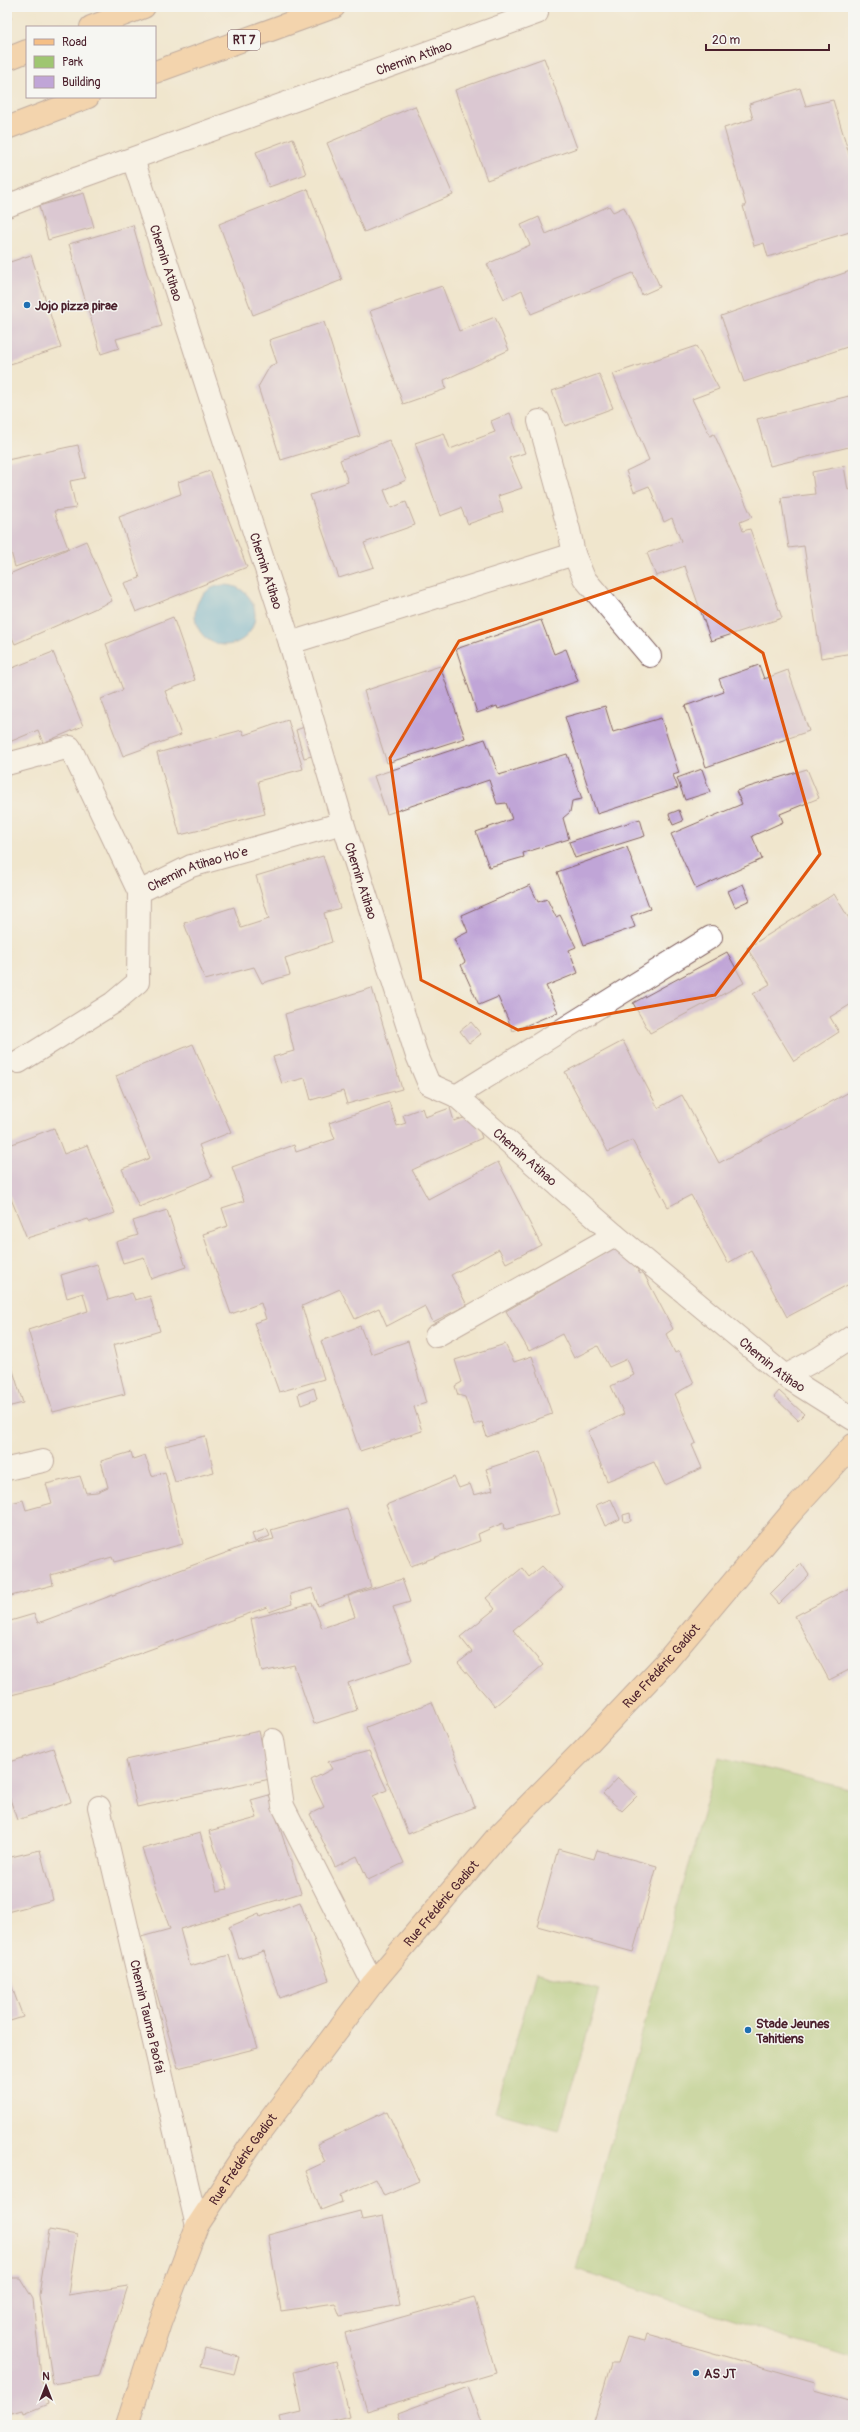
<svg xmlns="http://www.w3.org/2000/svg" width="860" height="2432" viewBox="0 0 860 2432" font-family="Pangolin,sans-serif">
<rect width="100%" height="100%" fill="#f6f6f2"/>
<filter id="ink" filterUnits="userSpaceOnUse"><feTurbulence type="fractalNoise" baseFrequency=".025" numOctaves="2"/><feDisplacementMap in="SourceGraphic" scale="8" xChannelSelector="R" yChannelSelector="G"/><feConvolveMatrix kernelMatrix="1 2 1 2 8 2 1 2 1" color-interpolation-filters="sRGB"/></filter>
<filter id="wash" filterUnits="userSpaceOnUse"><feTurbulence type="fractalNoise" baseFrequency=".012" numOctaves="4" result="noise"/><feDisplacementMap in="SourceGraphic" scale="16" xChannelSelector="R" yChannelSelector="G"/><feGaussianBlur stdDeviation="0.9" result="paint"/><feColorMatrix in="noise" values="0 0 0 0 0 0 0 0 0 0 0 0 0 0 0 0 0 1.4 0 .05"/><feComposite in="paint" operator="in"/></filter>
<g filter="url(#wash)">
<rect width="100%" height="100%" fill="#f0e6cd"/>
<g fill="#9fc671" stroke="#74724e">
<path d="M719 1757 853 1790V2359L576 2269Z"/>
<path d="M536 1972 600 1990 559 2130 495 2112Z"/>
</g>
<circle fill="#5fb1da" stroke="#546882" cx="225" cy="615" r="30"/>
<g id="blocks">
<g fill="#c0a5d7">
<path d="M544 58 577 148 487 180 455 90Z"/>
<path d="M800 88 806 106 833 100 853 167V231L768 257 764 243 754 246 743 206H746L724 128 753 119 749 104Z"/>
<path d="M415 106 453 195 364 232 327 143Z"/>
<path d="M293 138 306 174 269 187 256 152Z"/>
<path d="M308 189 342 280 253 315 219 224Z"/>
<path d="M84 193 94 227 48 240 39 206Z"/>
<path d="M609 206 613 212 624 207 660 287 642 295 633 273 531 314 522 290 504 299 487 264 530 245 521 225 539 217 546 234Z"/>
<path d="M133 225 162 326 116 339 119 348 101 354 69 244Z"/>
<path d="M31 255 61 348 7 365V263Z"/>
<path d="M853 270V345L744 382 721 316Z"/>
<path d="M442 286 459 331 495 317 509 350 444 380 446 389 403 404 370 311Z"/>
<path d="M324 322 360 436 281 460 258 387 270 366 277 363 269 340Z"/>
<path d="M696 346 719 389 692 399 710 436 714 434 752 517 740 522 743 531 750 529 782 618 711 641 685 566 656 576 647 553 681 541 672 518 664 522 649 486 634 492 626 471 649 460 613 374Z"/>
<path d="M599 374 613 408 565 426 552 391Z"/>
<path d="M853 395V446L770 466 757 419Z"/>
<path d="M510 413 525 453 509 458 522 488 498 496 503 512 468 524 461 508 440 516 415 443 444 433 450 449 495 432 491 421Z"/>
<path d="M389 440 406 480 384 490 391 508 406 502 415 525 364 543 374 567 339 578 310 495 348 482 340 460Z"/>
<path d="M78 445 85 478 70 481 76 508 54 511 68 548 15 567 7 536V460Z"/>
<path d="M844 466 848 490 853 489V653L821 658 804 546 789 548 781 498 815 494 812 472Z"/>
<path d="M210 471 247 567 136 612 124 583 140 578 119 517 181 494 178 482Z"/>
<path d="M86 541 112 601 15 644 7 626V575Z"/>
<path d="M173 617 195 680 165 691 181 735 123 756 101 699 123 690 106 644Z"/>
<path d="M541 620 554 654 566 649 578 681 498 709 497 706 477 713 456 649Z"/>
<path d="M53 652 83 726 43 743 38 730 7 743V670Z"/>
<path d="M759 665 764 679 788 670 809 731 706 767 685 706 724 692 719 679Z"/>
<path d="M440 666 465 738 387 763 364 691Z"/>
<path d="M605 706 613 732 661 718 679 773 673 775 678 788 597 814 565 717Z"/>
<path d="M288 720 303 769 258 781 265 814 180 835 157 753 242 730 244 735Z"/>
<path d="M307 726 316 755 304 758 296 730Z"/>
<path d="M485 739 499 775 567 754 582 799 572 801 570 812 563 818 569 839 523 853 524 857 489 867 476 832 512 819 506 803 497 804 489 780 387 814 374 776Z"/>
<path d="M702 769 710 792 685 800 677 778Z"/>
<path d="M807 769 819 798 780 814 783 822 752 836 762 859 696 889 671 834 742 804 736 791Z"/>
<path d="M679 810 683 821 673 825 669 814Z"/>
<path d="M640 819 645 836 575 858 569 842Z"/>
<path d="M627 847 650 909 631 916 635 927 584 945 557 872Z"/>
<path d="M323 856 340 908 324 913 332 942 285 958 290 975 262 983 254 967 205 980 184 923 234 907 241 928 269 919 256 876Z"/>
<path d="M743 884 750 900 735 907 728 891Z"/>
<path d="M530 885 538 902 547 899 556 917 560 915 576 947 569 950 578 973 546 986 558 1012 513 1031 498 997 479 1005 461 965 465 962 454 939 468 932 461 915Z"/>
<path d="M834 894 853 925V1003L830 1017 839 1032 794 1061 753 994 770 984 747 948Z"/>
<path d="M727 952 744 983 650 1033 633 1003Z"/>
<path d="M372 988 402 1089 347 1104 343 1091 311 1100 305 1078 282 1084 273 1057 294 1051 285 1014Z"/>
<path d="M471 1022 481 1034 469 1043 460 1031Z"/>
<path d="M623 1041 658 1108 682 1095 719 1163 853 1090V1282L787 1317 751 1250 728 1263 691 1195 668 1207 632 1140 608 1152 565 1072Z"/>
<path d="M193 1044 231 1132 199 1145 212 1177 139 1207 122 1169 150 1158 116 1076Z"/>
<path d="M389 1102 397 1126 406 1123 403 1115 422 1108 425 1117 450 1108 454 1121 474 1115 482 1138 412 1170 428 1199 498 1162 541 1245 506 1263 499 1249 451 1275 467 1305 433 1322 425 1306 387 1326 379 1308 355 1319 340 1289 302 1306 324 1379 279 1392 254 1323 266 1319 261 1303 231 1314 203 1234 228 1226 222 1208 244 1201 232 1167 294 1145 296 1152 335 1139 329 1123Z"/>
<path d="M54 1128 64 1154 87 1145 115 1213 90 1222 88 1219 27 1238 7 1189V1146Z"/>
<path d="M167 1210 186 1267 151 1279 144 1257 123 1263 116 1242 138 1235 133 1221Z"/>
<path d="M616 1247 625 1248 640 1274 643 1272 673 1329 666 1334 675 1353 679 1351 694 1383 675 1394 696 1443 692 1445 702 1468 665 1485 654 1462 607 1481 588 1431 624 1414 611 1386 634 1375 627 1359 609 1367 598 1346 574 1358 562 1334 529 1351 506 1311Z"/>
<path d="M97 1264 108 1300 132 1293 135 1300 150 1296 160 1331 113 1345 125 1394 53 1412 28 1330 88 1311 83 1293 67 1298 61 1275Z"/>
<path d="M360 1326 371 1354 408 1341 426 1403 414 1407 422 1431 360 1451 321 1341Z"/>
<path d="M505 1344 514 1362 532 1356 552 1414 487 1437 482 1422 474 1425 465 1397 458 1395 455 1386 462 1382 455 1360Z"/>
<path d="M7 1351 23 1403 7 1407Z"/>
<path d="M314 1388 317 1399 301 1405 298 1394Z"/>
<path d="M779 1391 804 1414 798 1420 774 1397Z"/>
<path d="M205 1436 214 1472 175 1482 165 1446Z"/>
<path d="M540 1451 560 1514 504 1530 503 1523 478 1534 480 1541 411 1566 386 1505 454 1477 459 1488 470 1484 474 1495 493 1490 486 1469Z"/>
<path d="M131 1452 133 1459 145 1455 152 1476 165 1472 183 1544 114 1562 112 1557 51 1575 53 1585 7 1597V1504L23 1500 26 1510 52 1503 46 1484 80 1476 86 1493 97 1492 108 1487 101 1461Z"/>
<path d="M611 1499 620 1519 605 1526 596 1505Z"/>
<path d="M347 1508 371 1587 318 1606 312 1588 290 1594 292 1604 269 1612 267 1607 55 1684 11 1695 7 1680V1622L34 1614 38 1623 247 1545 274 1539 271 1530Z"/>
<path d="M630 1513 631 1521 624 1522 623 1515Z"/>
<path d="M267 1529 270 1536 255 1542 252 1534Z"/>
<path d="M801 1563 809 1575 779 1604 770 1594Z"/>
<path d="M542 1566 563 1588 513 1630 543 1665 495 1706 458 1663 472 1652 460 1637 495 1609 486 1598 522 1568 529 1577Z"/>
<path d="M402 1579 410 1602 393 1607 412 1661 348 1683 357 1710 314 1724 294 1665 262 1672 251 1619 312 1603 322 1628 355 1617 348 1596Z"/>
<path d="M853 1586V1668L829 1680 795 1616Z"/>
<path d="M432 1702 475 1807 408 1834 366 1727Z"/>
<path d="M259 1731 270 1779 137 1807 126 1760Z"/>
<path d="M53 1748 71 1802 17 1820 7 1790V1763Z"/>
<path d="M369 1751 387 1790 373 1796 404 1863 368 1880 357 1856 335 1867 310 1814 324 1807 311 1780 332 1769 328 1762Z"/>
<path d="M618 1778 637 1796 622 1811 603 1794Z"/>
<path d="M269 1795 301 1893 180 1929 190 1966 229 1955 258 2048 178 2068 141 1937 170 1929 142 1849 200 1833 217 1891 228 1889 209 1831 257 1818 251 1800Z"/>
<path d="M558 1849 594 1859 597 1850 657 1866 633 1952 537 1926Z"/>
<path d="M40 1850 53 1900 7 1912V1858Z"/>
<path d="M300 1902 329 1980 280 1998 264 1951 239 1959 229 1927 259 1914 260 1917Z"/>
<path d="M7 1974 23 2017 7 2022Z"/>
<path d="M387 2111 419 2181 384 2196 376 2179 340 2195 342 2202 321 2210 306 2171 325 2162 317 2144Z"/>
<path d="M360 2211 362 2220 383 2216 400 2305 340 2316 335 2303 281 2311 268 2235Z"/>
<path d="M49 2230 77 2235 68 2295 128 2286 99 2376 53 2384 39 2295Z"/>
<path d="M7 2278H20L33 2299 41 2377 48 2404 23 2414 22 2410 11 2413 7 2398Z"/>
<path d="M474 2297 496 2373 367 2411 345 2333Z"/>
<path d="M647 2334 815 2382 814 2390 853 2401V2425H593L611 2363H618L627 2337 645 2341Z"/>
<path d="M205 2348 239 2357 234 2374 201 2366Z"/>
<path d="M336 2361 350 2417 318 2425H282L280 2417 302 2412 294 2372Z"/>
<path d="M468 2387 482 2425H402L398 2413Z"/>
</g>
</g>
</g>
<g filter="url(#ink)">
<use href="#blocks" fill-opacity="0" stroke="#846564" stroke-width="1"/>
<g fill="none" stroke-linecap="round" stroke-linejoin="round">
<g stroke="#846564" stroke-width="24">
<g id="minor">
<path id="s1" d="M133 159 290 643 343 823 416 1053 429 1084 456 1096 615 1235 785 1376 853 1419"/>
<path id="s2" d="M7 206 78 178 537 13"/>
<path d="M539 421 569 530 574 554 584 578 650 656"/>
<path d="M290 643 574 554"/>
<path d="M7 764 70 747 139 892"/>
<path id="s3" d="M19 1062 113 1003 138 982 139 892 191 866 343 823"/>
<path d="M456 1096 711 937"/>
<path d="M436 1336 615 1235"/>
<path d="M785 1376 819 1358 853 1336"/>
<path d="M7 1469 43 1461"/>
<path d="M273 1740 283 1806 373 1983"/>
<path id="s4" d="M99 1807 197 2226"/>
</g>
</g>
<g stroke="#846564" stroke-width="24">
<g id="major">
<path d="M91 27 144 7"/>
<path d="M7 59 27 51"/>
<path d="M155 72 334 7"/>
<path d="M7 128 88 97"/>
<path id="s5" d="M127 2425 160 2323 197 2226 250 2146 373 1983 495 1839 582 1751 665 1663 791 1513 853 1445"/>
</g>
</g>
<path stroke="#846564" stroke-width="2.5" stroke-dasharray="3 3" stroke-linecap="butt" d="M7 11 12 22"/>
<use href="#minor" stroke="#fff" stroke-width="22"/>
<use href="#major" stroke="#f5bf86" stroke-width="22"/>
</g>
</g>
<path d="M0 0H860V2432H0ZM653 577 763 653 820 854 715 995 518 1030 421 980 390 758 459 641Z" fill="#f0e6cd" fill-opacity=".55" fill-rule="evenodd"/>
<path fill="none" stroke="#e0560e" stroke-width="3" stroke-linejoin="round" d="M653 577 763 653 820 854 715 995 518 1030 421 980 390 758 459 641Z"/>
<g fill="#1f6fb2" stroke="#f6f6f2" stroke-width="1.5">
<circle cx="27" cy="305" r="4"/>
<circle cx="748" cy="2030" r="4"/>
<circle cx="696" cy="2373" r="4"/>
</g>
<g text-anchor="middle" stroke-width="3" stroke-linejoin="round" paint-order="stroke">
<rect fill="#f6f6f2" stroke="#7e6067" stroke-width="1" x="228" y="30" width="32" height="20" rx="3"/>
<g font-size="12" font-weight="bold" fill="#4a1f2b">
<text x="244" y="44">RT 7</text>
</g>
<g font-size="13" fill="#4a1f2b" stroke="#f6f6f2">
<text dy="5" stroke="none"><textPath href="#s2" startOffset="433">Chemin Atihao</textPath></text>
<text dy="5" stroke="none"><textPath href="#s1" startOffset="109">Chemin Atihao</textPath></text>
<text dy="5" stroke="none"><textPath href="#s1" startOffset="433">Chemin Atihao</textPath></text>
<text dy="5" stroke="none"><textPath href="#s3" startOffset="297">Chemin Atihao Ho'e</textPath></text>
<text dy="5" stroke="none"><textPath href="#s1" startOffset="757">Chemin Atihao</textPath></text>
<text dy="5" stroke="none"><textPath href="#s1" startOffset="1093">Chemin Atihao</textPath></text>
<text dy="5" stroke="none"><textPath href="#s1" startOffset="1416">Chemin Atihao</textPath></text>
<text dy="5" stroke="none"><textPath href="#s5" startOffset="940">Rue Frédéric Gadiot</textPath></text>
<text dy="5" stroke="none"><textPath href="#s5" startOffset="616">Rue Frédéric Gadiot</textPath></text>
<text dy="5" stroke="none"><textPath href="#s4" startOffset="215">Chemin Tauma Paofai</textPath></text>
<text dy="5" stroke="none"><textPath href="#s5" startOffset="292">Rue Frédéric Gadiot</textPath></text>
</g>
<g font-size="13" font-weight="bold" fill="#4a1f2b" stroke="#f6f6f2" text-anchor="start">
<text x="35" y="310">Jojo pizza pirae</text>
<text x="756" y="2028">Stade Jeunes<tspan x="756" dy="15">Tahitiens</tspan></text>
<text x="704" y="2378">AS JT</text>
</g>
</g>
<rect width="860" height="2432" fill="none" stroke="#f6f6f2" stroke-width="24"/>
<rect x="26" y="26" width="130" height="72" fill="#f6f6f2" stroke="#b1a0a2"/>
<rect x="34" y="39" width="20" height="6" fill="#f5bf86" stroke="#b1a0a2"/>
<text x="62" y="46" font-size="12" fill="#4a1f2b">Road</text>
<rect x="34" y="56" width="20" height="12" fill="#9fc671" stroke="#b1a0a2"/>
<text x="62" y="66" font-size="12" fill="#4a1f2b">Park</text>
<rect x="34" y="76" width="20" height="12" fill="#c0a5d7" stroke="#b1a0a2"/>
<text x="62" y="86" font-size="12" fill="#4a1f2b">Building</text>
<g transform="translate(46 2386)" stroke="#f6f6f2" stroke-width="3" paint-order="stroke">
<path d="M0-3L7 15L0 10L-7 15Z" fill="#4a1f2b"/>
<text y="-6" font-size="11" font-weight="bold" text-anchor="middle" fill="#4a1f2b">N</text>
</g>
<path d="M706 44v6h123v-6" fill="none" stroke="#4a1f2b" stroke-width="2"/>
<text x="712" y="44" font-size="12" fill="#4a1f2b" stroke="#f6f6f2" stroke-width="3" paint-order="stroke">20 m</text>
</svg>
